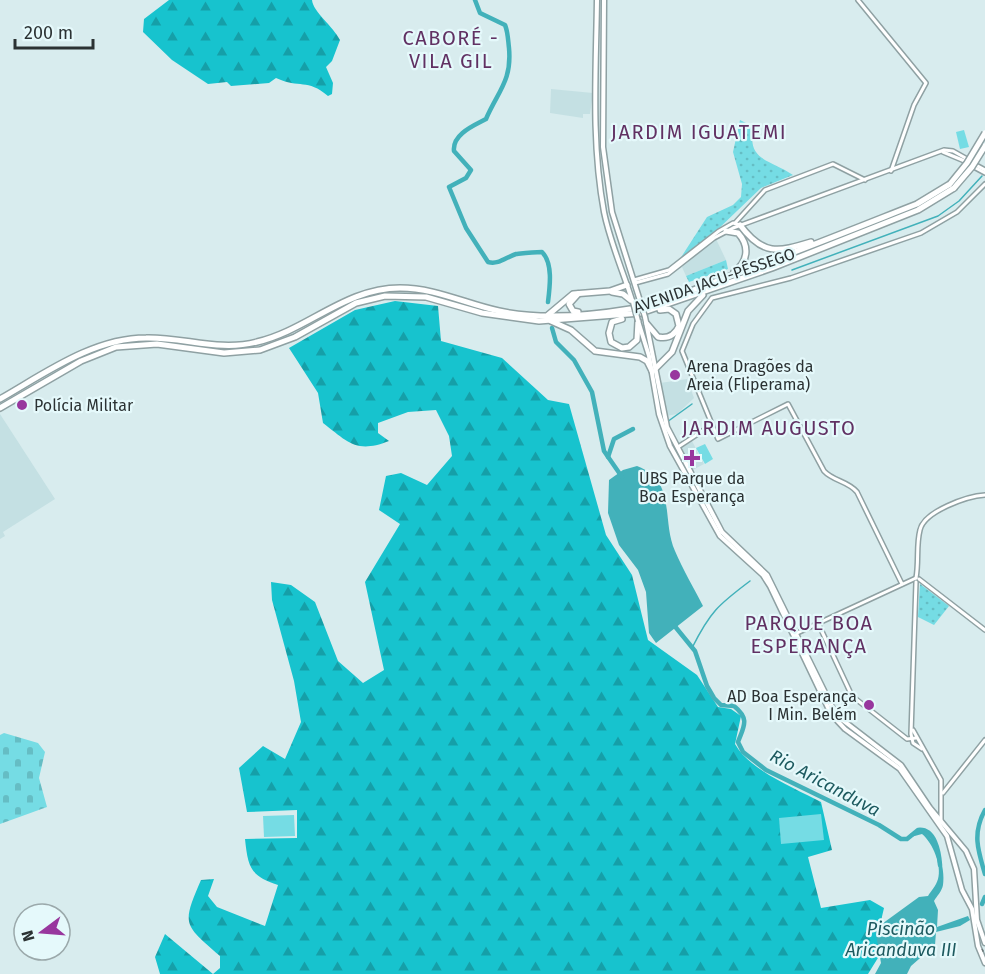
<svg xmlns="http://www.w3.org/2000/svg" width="985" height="974" viewBox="0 0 985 974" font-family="'Fira Sans',sans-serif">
<defs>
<pattern id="forest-firs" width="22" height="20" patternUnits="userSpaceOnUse" patternTransform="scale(1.5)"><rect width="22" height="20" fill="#17c3ce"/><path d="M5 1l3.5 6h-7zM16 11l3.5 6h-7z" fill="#159fa8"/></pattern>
<pattern id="cemetery-stones" width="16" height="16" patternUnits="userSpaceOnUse" patternTransform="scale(1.5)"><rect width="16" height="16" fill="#75dce4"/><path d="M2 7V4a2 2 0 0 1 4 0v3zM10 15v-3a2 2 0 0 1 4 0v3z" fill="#65bdc4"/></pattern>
<pattern id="park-dots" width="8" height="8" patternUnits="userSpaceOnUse" patternTransform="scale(1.5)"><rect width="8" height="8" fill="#75dce4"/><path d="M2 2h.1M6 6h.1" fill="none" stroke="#65bdc4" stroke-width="1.8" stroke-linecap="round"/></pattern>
</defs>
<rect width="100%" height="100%" fill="#d8ecee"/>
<g fill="#c4e0e3">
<path d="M551 89 593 93 590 114H583V118L550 113Z"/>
<path d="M716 239 726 260 686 276 682 267Z"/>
<path d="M687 379 694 398 677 414 666 416 660 383Z"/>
<path d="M0 414 55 499 3 532 5 536 0 539Z"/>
<path d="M692 441 704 464 691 471 680 449Z"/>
</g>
<g fill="url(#forest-firs)">
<path d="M169 0H312C313 12 333 26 340 40L332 61 326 67 333 83 332 94 328 96C307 78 300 89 276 78L269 83 231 86 227 82 208 84 172 60 143 32 144 19Z"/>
<path d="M395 301 438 306 441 341 502 358 548 400 569 404 606 535 632 575 648 640 697 675 718 707 731 709 741 716 735 744C749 770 795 788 821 802L832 850 808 857 821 908 870 900 884 908 880 925 889 940 868 974H160L155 957 165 934 213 974 220 968V956C184 924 181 926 201 880L214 879 208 896 217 907 265 926 278 885C250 876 248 867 245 839L297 838V810L247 812 239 768 263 746 285 759 301 722 294 681 272 600 271 582 291 585 315 602 338 661 363 683 384 670 365 582 400 524 379 510 386 476 401 473 427 485 452 456 449 436 436 410 408 412 378 423V433L389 441C356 454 348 442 323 423L318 393 289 348 355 310Z"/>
</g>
<path fill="url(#cemetery-stones)" d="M4 733 38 743 45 752 39 778 47 807 0 824V735Z"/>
<g fill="url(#park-dots)">
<path d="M740 120 754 127C745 161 772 160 793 175L761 188 714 233 678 262 707 217 733 205 741 197 742 184 733 152Z"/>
<path d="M726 260 728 269 689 282 686 276Z"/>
<path d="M920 584 949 606 934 625 918 617Z"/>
</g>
<g fill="#75dce4">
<path d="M964 130 969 147 960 149 956 132Z"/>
<path d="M705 444 713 459 705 464 696 448Z"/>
<path d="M821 814 824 840 781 844 779 818Z"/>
<path d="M294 815 295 836 264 837 263 816Z"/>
</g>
<g fill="#42b1ba">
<path d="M637 466C677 481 661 519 675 551 683 570 694 588 703 606L656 643 649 633 646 592 638 570 619 545 608 513 609 480 623 470Z"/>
<path d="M917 830C936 831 946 869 943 885 942 891 937 896 934 901L938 910 937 927 968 916 970 920 960 926 936 932 935 945 911 966 907 974H875L881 963 875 929 919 897 928 896C931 891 936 886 938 879 942 866 933 843 922 834L911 837 910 834Z"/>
</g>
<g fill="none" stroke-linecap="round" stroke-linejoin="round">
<g stroke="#42b1ba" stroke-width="1.5">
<path d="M792 270 938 216 959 201 982 176"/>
<path d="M667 422 692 404"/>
<path d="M692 648C710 612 718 605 750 581"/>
</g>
<g stroke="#42b1ba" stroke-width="4.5">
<path d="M475 0 480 13 505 25C508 32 508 40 509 48 512 81 498 91 486 119 475 125 452 134 454 151L471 170 466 178 449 187 466 228 488 262C499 265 506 257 516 254 525 253 533 252 542 252 553 263 550 286 548 302"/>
<path d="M552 328 556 342 574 360 592 392 604 451 622 477"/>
<path d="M608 457 614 439 633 429"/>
<path d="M673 624 695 651 707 686 714 698 721 705 734 706C750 719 744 726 738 742L743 752 766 770 879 825 901 839H907L918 830C935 828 939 852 940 865"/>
<path d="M985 810C972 833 978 851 985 874"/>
<path d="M982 904 985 897"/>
</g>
<g stroke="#8fa1a3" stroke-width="6">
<g id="secondary">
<path d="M858 0 926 83 914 105 891 171"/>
<path d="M943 152 967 162"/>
<path d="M974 164 985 170"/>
<path d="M972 166 985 173"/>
<path d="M735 223 765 190 833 164 865 180"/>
<path d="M634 280 669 270 719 231 733 223 740 225"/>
<path d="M635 283 668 274 714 238 733 228 944 150 953 151 969 160"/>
<path d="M678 447 710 426"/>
<path d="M916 578C919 562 916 545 920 530 924 511 968 496 985 495"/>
<path d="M919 579 985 630"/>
<path d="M916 582 911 734 913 743 922 749"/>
<path d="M902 584 857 492C848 481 833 481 824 471L788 404 718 439 682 351 693 324 712 298 791 278 921 233 957 212 985 184"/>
<path d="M818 623 852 696 907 739 916 738"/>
<path d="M795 634 916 578"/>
<path d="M913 730 941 780V823"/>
<path d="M943 793 985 740"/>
</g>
</g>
<g stroke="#8fa1a3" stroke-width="7">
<g id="primary">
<path d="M597 0C596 71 591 142 604 212 610 242 623 271 632 300"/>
<path d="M604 0 603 147 612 212 641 304"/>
<path d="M645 317 667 427 722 532 767 575 836 715 901 765 930 808 966 851 974 869 977 920 985 943"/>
<path d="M639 324 649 356 659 414 670 446 720 536 763 575 770 586 831 714 845 729 900 769 947 836 962 890 972 909 978 946 985 963"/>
</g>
</g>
<g stroke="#8fa1a3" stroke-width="8">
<g id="highway">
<path d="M740 225C763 256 778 252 811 242"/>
<path d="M726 231 738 233C750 246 748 262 734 272"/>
<path d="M612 292 623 294 633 302"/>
<path d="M578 312 573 311 569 304 578 294"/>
<path d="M548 315 573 294 610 291 627 285"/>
<path d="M622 319 612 322 609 333 611 342 622 348 629 347 637 340 638 321"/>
<path d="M551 321 571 330 595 351 640 357 647 361 652 371"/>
<path d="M647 324 658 337C668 339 675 335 679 326L676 314 669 309 660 310"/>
<path d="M656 368 672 352 688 311 703 295"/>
<path d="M0 399C44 374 93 338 146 338 184 337 219 352 257 342 308 330 345 288 400 288 435 288 466 304 499 311 541 320 588 316 630 309 660 305 689 291 717 281 784 257 851 230 917 204L950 184"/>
<path d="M0 408 81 361 116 347 157 344 224 353 260 350 295 337 356 303 385 296 426 297 482 313 539 321 641 313 772 268 918 210 954 188"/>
</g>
</g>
<use href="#secondary" stroke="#fff" stroke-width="3"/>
<use href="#primary" stroke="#fff" stroke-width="4"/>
<use href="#highway" stroke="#fff" stroke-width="5"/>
<path stroke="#697576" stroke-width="1.5" stroke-dasharray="3 6" stroke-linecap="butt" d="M982 949 985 955"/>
<g stroke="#8fa1a3" stroke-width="7" stroke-linecap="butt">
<g id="primary-bridge">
<path d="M633 302 638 321"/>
<path d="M641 304 645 317"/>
</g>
</g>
<g stroke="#8fa1a3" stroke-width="8" stroke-linecap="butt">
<g id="highway-bridge">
<path d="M950 184 967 163 985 133"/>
<path d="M954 188 972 167 985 146"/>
</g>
</g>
<use href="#primary-bridge" stroke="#fff" stroke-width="4"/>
<use href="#highway-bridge" stroke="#fff" stroke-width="5"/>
</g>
<g fill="#98379e" stroke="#e5f9fb" stroke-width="2">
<circle cx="675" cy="375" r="6"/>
<circle cx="22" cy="405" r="6"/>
<path d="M689 449h6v6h6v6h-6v6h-6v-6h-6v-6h6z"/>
<circle cx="869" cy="705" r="6"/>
</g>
<g text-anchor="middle" stroke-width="4.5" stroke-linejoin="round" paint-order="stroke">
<g font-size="16" fill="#2b3233" stroke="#e5f9fb">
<text transform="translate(714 280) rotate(-19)" y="6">AVENIDA JACU-PÊSSEGO</text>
</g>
<g font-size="16" fill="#2b3233" stroke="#e5f9fb" text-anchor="start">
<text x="687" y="372">Arena Dragões da<tspan x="687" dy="18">Areia (Fliperama)</tspan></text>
<text x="34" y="411">Polícia Militar</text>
<text x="692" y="484" text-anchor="middle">UBS Parque da<tspan x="692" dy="18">Boa Esperança</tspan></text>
<text x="857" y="702" text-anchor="end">AD Boa Esperança<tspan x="857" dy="18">I Min. Belém</tspan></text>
</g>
<g font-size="18" font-style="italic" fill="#1d5a5f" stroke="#e5f9fb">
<text transform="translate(825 783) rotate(28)" y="6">Rio Aricanduva</text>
<text x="901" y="935">Piscinão<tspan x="901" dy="21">Aricanduva III</tspan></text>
</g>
<g font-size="20" letter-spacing="1.5" fill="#613163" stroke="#e5f9fb">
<text x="451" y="45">CABORÉ -<tspan x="451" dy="23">VILA GIL</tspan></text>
<text x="699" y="139">JARDIM IGUATEMI</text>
<text x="769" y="435">JARDIM AUGUSTO</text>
<text x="809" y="630">PARQUE BOA<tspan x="809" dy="23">ESPERANÇA</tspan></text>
</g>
</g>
<g transform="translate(42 932) rotate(254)"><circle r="28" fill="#e5f9fb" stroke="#9ba9ab" stroke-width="1.5"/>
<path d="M0-4.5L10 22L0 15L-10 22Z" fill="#98379e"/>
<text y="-9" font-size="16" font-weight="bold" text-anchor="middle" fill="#2b3233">N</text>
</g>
<path d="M15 39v9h78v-9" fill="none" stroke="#2b3233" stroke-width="3"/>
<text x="24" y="39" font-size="18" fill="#2b3233" stroke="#e5f9fb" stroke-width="4.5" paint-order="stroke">200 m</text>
</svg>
